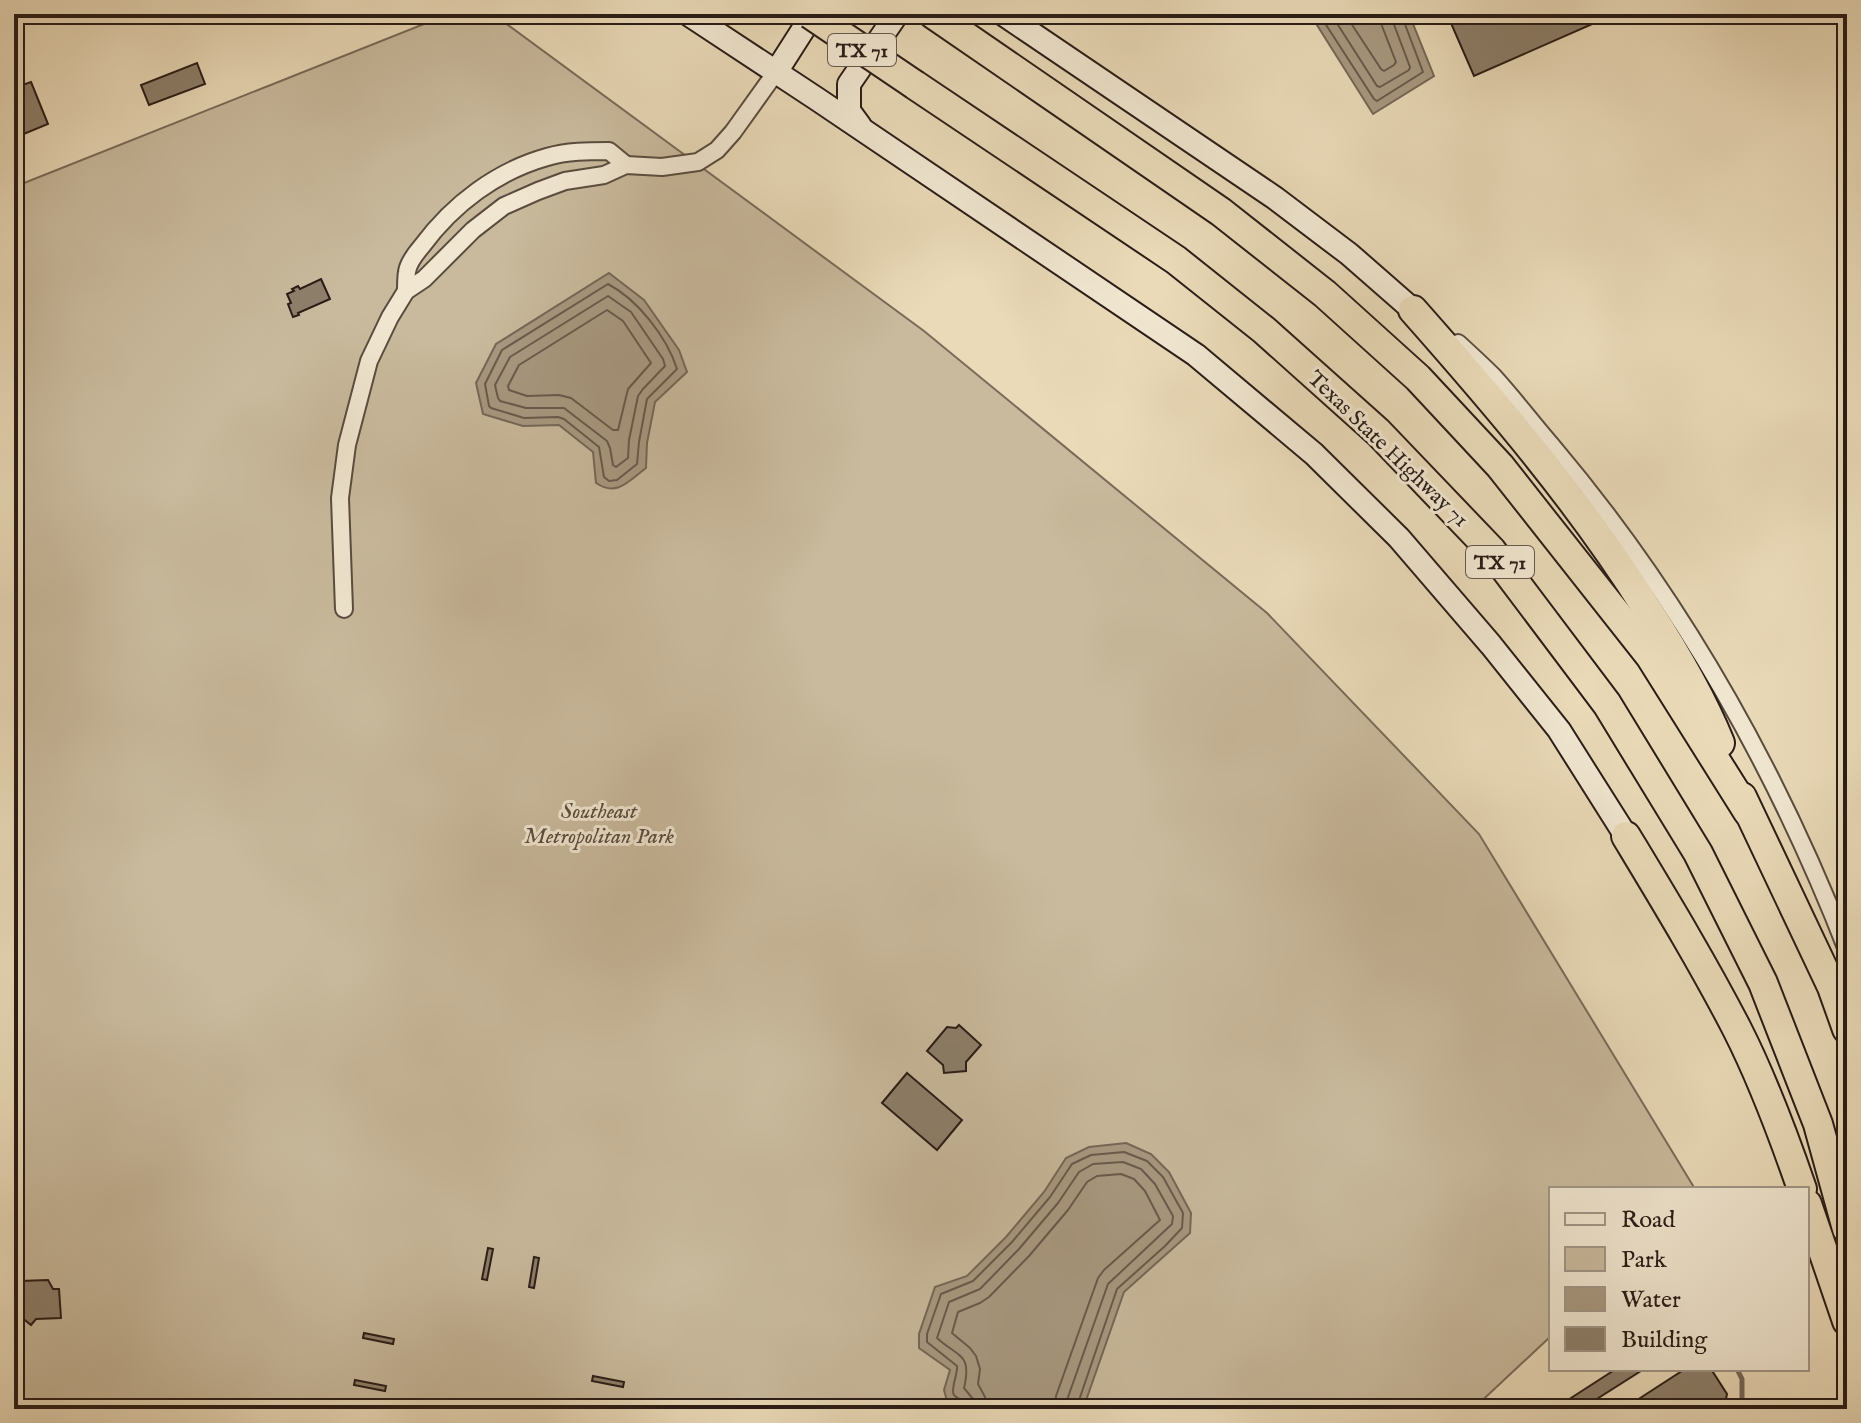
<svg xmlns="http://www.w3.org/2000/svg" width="1861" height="1423" viewBox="0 0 1861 1423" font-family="'IM FELL English',serif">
<rect width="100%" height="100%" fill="#eadab8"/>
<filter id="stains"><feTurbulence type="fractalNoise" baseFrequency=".0025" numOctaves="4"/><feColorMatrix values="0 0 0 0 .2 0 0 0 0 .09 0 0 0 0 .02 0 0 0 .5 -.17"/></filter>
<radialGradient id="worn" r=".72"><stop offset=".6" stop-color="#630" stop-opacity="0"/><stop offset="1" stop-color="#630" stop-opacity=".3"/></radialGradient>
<path fill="#c9ba9d" stroke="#796b5a" stroke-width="2" d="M449 14H493L924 331 1267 613 1479 834 1695 1189H1551V1336L1473 1409H14V187Z"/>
<g fill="#a89981" stroke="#756757" stroke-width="2">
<path d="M1310 14H1409L1434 76 1373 114Z"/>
<path d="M609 273 644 300 679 350 687 372 655 402 647 443 646 468C629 481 617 497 596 483L593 452 559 425 523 426 483 414 476 383 496 344Z"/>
<path d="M1126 1143 1151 1154 1169 1172 1191 1213 1190 1233 1124 1292 1083 1409H965L947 1401 944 1390 950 1370 919 1348V1334L935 1287 967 1276 1006 1237 1044 1192 1066 1158 1089 1147Z"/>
</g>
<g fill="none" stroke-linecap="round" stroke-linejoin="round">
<g stroke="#685a4c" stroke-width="2">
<path d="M1319 14 1374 99 1377 101 1423 72 1403 19 1402 14"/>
<path d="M1331 14 1377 86 1380 87 1409 70 1410 67 1393 22 1392 14"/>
<path d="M1345 14 1381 69 1384 71 1394 65 1396 62 1382 26 1380 14"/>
<path d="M608 284C637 299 667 337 677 369L647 399 639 442 637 464 617 480 609 481 604 477 599 447 564 419 558 417 524 418 491 408 489 406 485 384 502 350Z"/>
<path d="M608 296 631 312 663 359 665 366 643 389 638 396 629 440 628 458 616 467 613 465 610 448 607 441 564 408H526L500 401 498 398 495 385 510 357Z"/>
<path d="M607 310 623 321 651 363 628 389 618 430H613L571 398 559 395 527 396 509 390 508 386 519 365Z"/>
<path d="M965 1409 963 1401C960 1399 956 1398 954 1395 950 1390 958 1374 957 1366L927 1342V1334L941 1294 973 1281 1012 1242 1050 1197 1072 1164 1091 1155 1124 1152 1147 1161 1163 1177 1183 1213 1182 1228 1165 1246 1117 1289 1076 1409"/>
<path d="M975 1409 973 1399 964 1388C972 1353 959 1358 937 1338L949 1302 980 1289 1019 1249 1058 1203 1079 1172 1093 1164 1123 1162 1141 1169 1155 1184 1173 1216 1172 1224 1108 1284 1067 1400 1066 1409"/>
<path d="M987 1409 985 1397 978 1384 980 1369 976 1356 970 1348 952 1333 958 1312 980 1303 989 1297 1029 1256 1068 1210 1087 1182 1097 1176 1121 1174 1134 1179 1145 1191 1160 1220 1104 1270 1098 1278 1056 1396 1054 1409"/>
</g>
<path stroke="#756757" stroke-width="5" d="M1737 1369 1742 1379V1409"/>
</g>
<g fill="#8d7f6b" stroke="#291c17" stroke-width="2">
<path d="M1447 14H1615L1474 76Z"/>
<path d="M197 63 205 84 149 105 141 85Z"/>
<path d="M31 82 48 124 14 138V88Z"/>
<path d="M14 245 24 248 14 282Z"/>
<path d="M321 279 330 299 298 313 299 315 293 317 288 304 291 303 287 294 294 291 292 289 298 286 300 289Z"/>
<path d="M959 1025 981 1045 966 1062V1071L944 1073 943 1065 927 1051 947 1027 956 1028Z"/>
<path d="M907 1073 962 1120 937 1150 882 1103Z"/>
<path d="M488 1248 493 1249 487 1280 482 1279Z"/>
<path d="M534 1257 539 1258 534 1288 529 1287Z"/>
<path d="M48 1280 53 1289H59L61 1318 36 1319 31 1325 14 1311 21 1302 20 1281Z"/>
<path d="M364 1333 394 1339 393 1344 363 1338Z"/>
<path d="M1616 1369H1644L1581 1409H1554Z"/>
<path d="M1685 1369H1711L1727 1394 1724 1409H1633L1634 1402Z"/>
<path d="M593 1376 624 1382 623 1387 592 1381Z"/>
<path d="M355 1380 386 1386 385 1391 354 1385Z"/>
</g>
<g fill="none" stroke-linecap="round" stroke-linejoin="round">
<g stroke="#594c3f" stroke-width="20">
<g id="street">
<path d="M406 291C406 285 406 278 407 272 408 263 416 253 422 246 453 204 497 171 547 157 567 151 589 151 609 151L626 165"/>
<path d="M1458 343C1470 354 1482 365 1493 376 1514 399 1532 423 1552 446 1678 595 1776 768 1847 950"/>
<path d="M344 609 340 498 347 445 369 361 390 317 406 291 424 279 473 230 504 206 538 191 565 181 604 175 626 165 662 167 698 162 717 150 733 132 776 72"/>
</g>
</g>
<g stroke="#291c17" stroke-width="26">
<g id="secondary">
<path d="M688 14 817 99 1196 355 1314 454 1399 538 1491 645 1559 730 1626 836"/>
<path d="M1003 14 1275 198 1349 254 1413 310"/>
<path d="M776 72 813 14"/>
<path d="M860 126 849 111V84L897 14"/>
</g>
</g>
<g stroke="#291c17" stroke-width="32">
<g id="highway">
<path d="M933 14 1221 212 1325 294 1418 378 1500 466 1650 656 1748 812"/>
<path d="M915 85 1176 260 1264 330 1378 432 1491 550 1607 704 1698 853 1763 983 1818 1124 1847 1229"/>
<path d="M1413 310C1497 405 1580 502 1647 609 1675 652 1701 696 1720 743"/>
<path d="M1742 797 1832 987 1847 1029"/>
<path d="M1626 836C1664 899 1703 963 1737 1029 1763 1080 1783 1134 1802 1189"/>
<path d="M1807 1204 1847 1321"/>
</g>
</g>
<use href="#street" stroke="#f1e7d1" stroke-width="16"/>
<use href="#secondary" stroke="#f1e7d1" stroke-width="22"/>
<use href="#highway" stroke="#eadab8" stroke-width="28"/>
<g stroke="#291c17" stroke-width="32" stroke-linecap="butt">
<path id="highway-bridge" d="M810 14 915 85"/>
</g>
<use href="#highway-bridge" stroke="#eadab8" stroke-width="28"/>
</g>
<g text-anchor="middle" stroke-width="6" stroke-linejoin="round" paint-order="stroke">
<g fill="#f1e7d1" stroke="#65594f" stroke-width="2">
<rect x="828" y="34" width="68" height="32" rx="6"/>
<rect x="1466" y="546" width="68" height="32" rx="6"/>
</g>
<g font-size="20" font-weight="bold" fill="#291c17">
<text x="862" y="57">TX 71</text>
<text x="1500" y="569">TX 71</text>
</g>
<g font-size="22" fill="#291c17" stroke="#f1e7d1">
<text transform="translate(1389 448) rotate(44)" y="8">Texas State Highway 71</text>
</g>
<g font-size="22" font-style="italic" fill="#594b3f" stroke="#f1e7d1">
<text x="599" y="818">Southeast<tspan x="599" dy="25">Metropolitan Park</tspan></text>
</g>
</g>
<rect width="1861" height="1423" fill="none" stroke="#eadab8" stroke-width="48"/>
<rect x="16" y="16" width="1829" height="1391" fill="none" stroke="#291c17" stroke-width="4"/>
<rect x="24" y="24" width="1813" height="1375" fill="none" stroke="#291c17" stroke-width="2"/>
<rect x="1549" y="1187" width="260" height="184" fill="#f1e7d1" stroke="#a19687" stroke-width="2"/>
<rect x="1565" y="1213" width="40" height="12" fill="#f1e7d1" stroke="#a19687" stroke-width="2"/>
<text x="1621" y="1227" font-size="24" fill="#291c17">Road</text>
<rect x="1565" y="1247" width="40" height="24" fill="#c9ba9d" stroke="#a19687" stroke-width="2"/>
<text x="1621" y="1267" font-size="24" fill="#291c17">Park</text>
<rect x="1565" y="1287" width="40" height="24" fill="#a89981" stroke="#a19687" stroke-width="2"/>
<text x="1621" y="1307" font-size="24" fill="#291c17">Water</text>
<rect x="1565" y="1327" width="40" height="24" fill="#8d7f6b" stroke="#a19687" stroke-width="2"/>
<text x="1621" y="1347" font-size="24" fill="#291c17">Building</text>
<rect width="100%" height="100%" filter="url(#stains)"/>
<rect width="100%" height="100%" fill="url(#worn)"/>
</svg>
